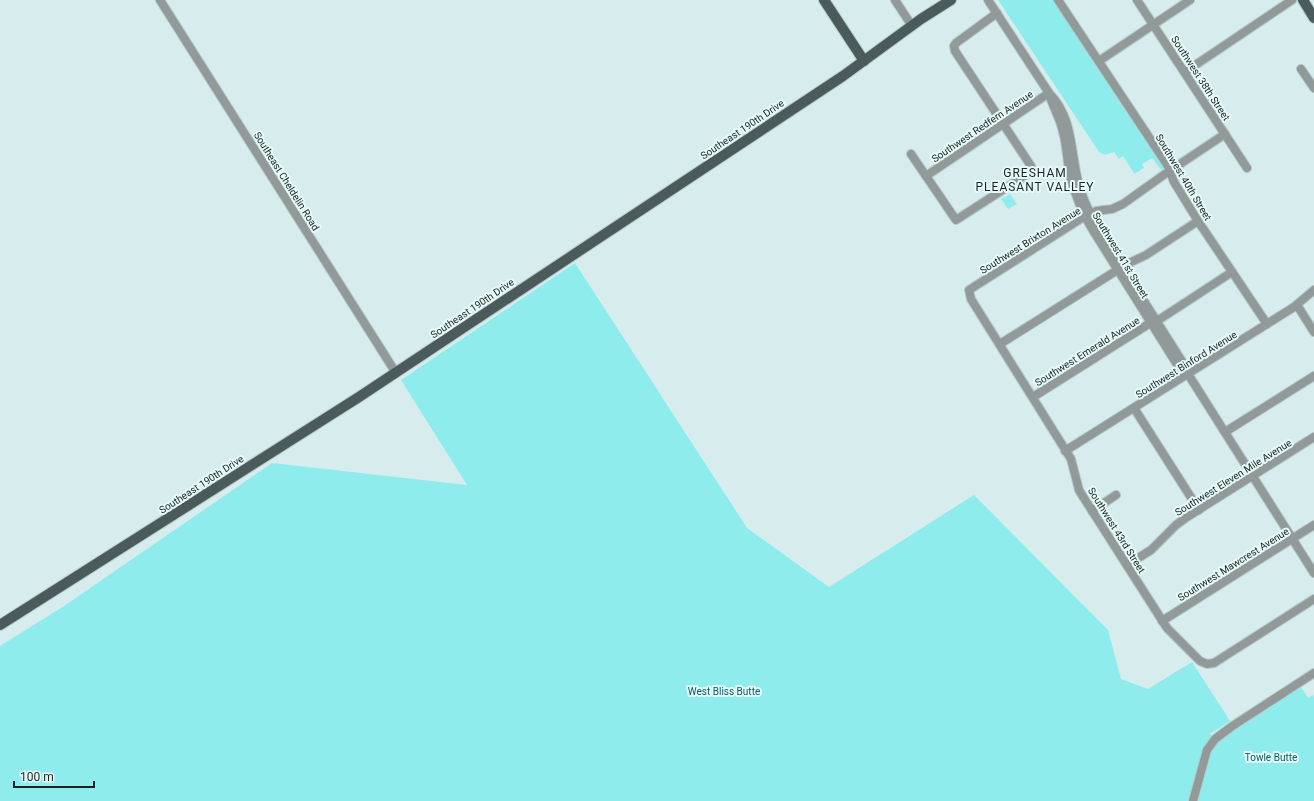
<svg xmlns="http://www.w3.org/2000/svg" width="1314" height="801" viewBox="0 0 1314 801" font-family="Roboto,sans-serif">
<rect width="100%" height="100%" fill="#d7ecec"/>
<g fill="#8eedec">
<path d="M998 0H1054L1166 166 1161 170 1152 158 1142 164 1144 168 1134 174V173L1123 156 1119 159 1114 152 1105 155 1099 152Z"/>
<path d="M1010 194 1017 204 1008 209 1001 199Z"/>
<path d="M575 263 747 528 829 587 974 495 1108 630 1121 679 1148 689 1192 662 1230 721 1210 734 1216 742 1301 687 1308 698 1313 695 1314 697V801H0V646L64 606 272 463 467 485 401 380Z"/>
</g>
<g fill="none" stroke-linecap="round" stroke-linejoin="round">
<g stroke="#b5c8c8" stroke-width="10">
<g id="minor">
<path d="M160 0 396 373"/>
<path d="M895 0 912 26"/>
<path d="M988 0 1049 93C1074 118 1070 153 1079 185 1087 213 1104 238 1120 263 1141 297 1163 331 1185 366V370L1188 374 1314 573"/>
<path d="M1058 0 1168 166 1174 182 1198 221 1267 324"/>
<path d="M1137 0 1247 168"/>
<path d="M1099 61 1190 0"/>
<path d="M1301 69 1314 88"/>
<path d="M1185 72 1292 0"/>
<path d="M1049 94C1053 107 1060 118 1063 132 1067 146 1067 161 1070 175 1075 195 1083 215 1094 232L1180 369H1182"/>
<path d="M1225 134 1165 174 1123 204 1112 209 1096 211 1082 218 969 290 971 299 1071 459 1079 490 1082 495 1167 628 1200 661 1207 664 1214 663 1314 599"/>
<path d="M911 154 956 220 1032 171 1031 166 955 51 954 46 956 43 997 13"/>
<path d="M926 176 1049 93"/>
<path d="M1297 305 1314 332"/>
<path d="M1000 344 1127 264 1146 255 1198 221"/>
<path d="M1033 397 1147 325 1157 321 1232 272"/>
<path d="M1134 408 1199 510"/>
<path d="M1225 432 1314 376"/>
<path d="M1065 451 1294 307 1314 290"/>
<path d="M1092 511 1116 495"/>
<path d="M1127 565 1151 550 1176 525 1187 517 1314 437"/>
<path d="M1162 621 1314 525"/>
<path d="M1193 801 1207 750 1215 739 1231 727 1314 673"/>
</g>
</g>
<g stroke="#b5c8c8" stroke-width="12">
<g id="major">
<path d="M824 0 864 61"/>
<path d="M1303 0 1314 18"/>
<path d="M0 625 359 397 843 76 921 19 951 0"/>
</g>
</g>
<use href="#minor" stroke="#919a99" stroke-width="8"/>
<use href="#major" stroke="#4b5a5a" stroke-width="10"/>
</g>
<g text-anchor="middle" stroke-width="4" stroke-linejoin="round" paint-order="stroke">
<g font-size="10" fill="#1b2322" stroke="#e5faf9">
<text transform="translate(1201 78) rotate(57)" y="4">Southwest 38th Street</text>
<text transform="translate(982 126) rotate(-34)" y="4">Southwest Redfern Avenue</text>
<text transform="translate(742 129) rotate(-34)" y="4">Southeast 190th Drive</text>
<text transform="translate(1184 177) rotate(59)" y="4">Southwest 40th Street</text>
<text transform="translate(287 181) rotate(58)" y="4">Southeast Cheldelin Road</text>
<text transform="translate(1030 240) rotate(-32)" y="4">Southwest Brixton Avenue</text>
<text transform="translate(1121 255) rotate(59)" y="4">Southwest 41st Street</text>
<text transform="translate(472 308) rotate(-34)" y="4">Southeast 190th Drive</text>
<text transform="translate(1087 351) rotate(-32)" y="4">Southwest Emerald Avenue</text>
<text transform="translate(1186 364) rotate(-32)" y="4">Southwest Binford Avenue</text>
<text transform="translate(1233 477) rotate(-32)" y="4">Southwest Eleven Mile Avenue</text>
<text transform="translate(201 484) rotate(-33)" y="4">Southeast 190th Drive</text>
<text transform="translate(1117 530) rotate(58)" y="4">Southwest 43rd Street</text>
<text transform="translate(1233 564) rotate(-32)" y="4">Southwest Mawcrest Avenue</text>
</g>
<g font-size="10" fill="#005f5f" stroke="#e5faf9">
<text x="724" y="695">West Bliss Butte</text>
<text x="1271" y="761">Towle Butte</text>
</g>
<g font-size="12" letter-spacing="1" fill="#1b2322" stroke="#e5faf9">
<text x="1035" y="177">GRESHAM<tspan x="1035" dy="14">PLEASANT VALLEY</tspan></text>
</g>
</g>
<path d="M14 781v6h80v-6" fill="none" stroke="#1b2322" stroke-width="2"/>
<text x="20" y="781" font-size="12" fill="#1b2322" stroke="#e5faf9" stroke-width="3" paint-order="stroke">100 m</text>
</svg>
